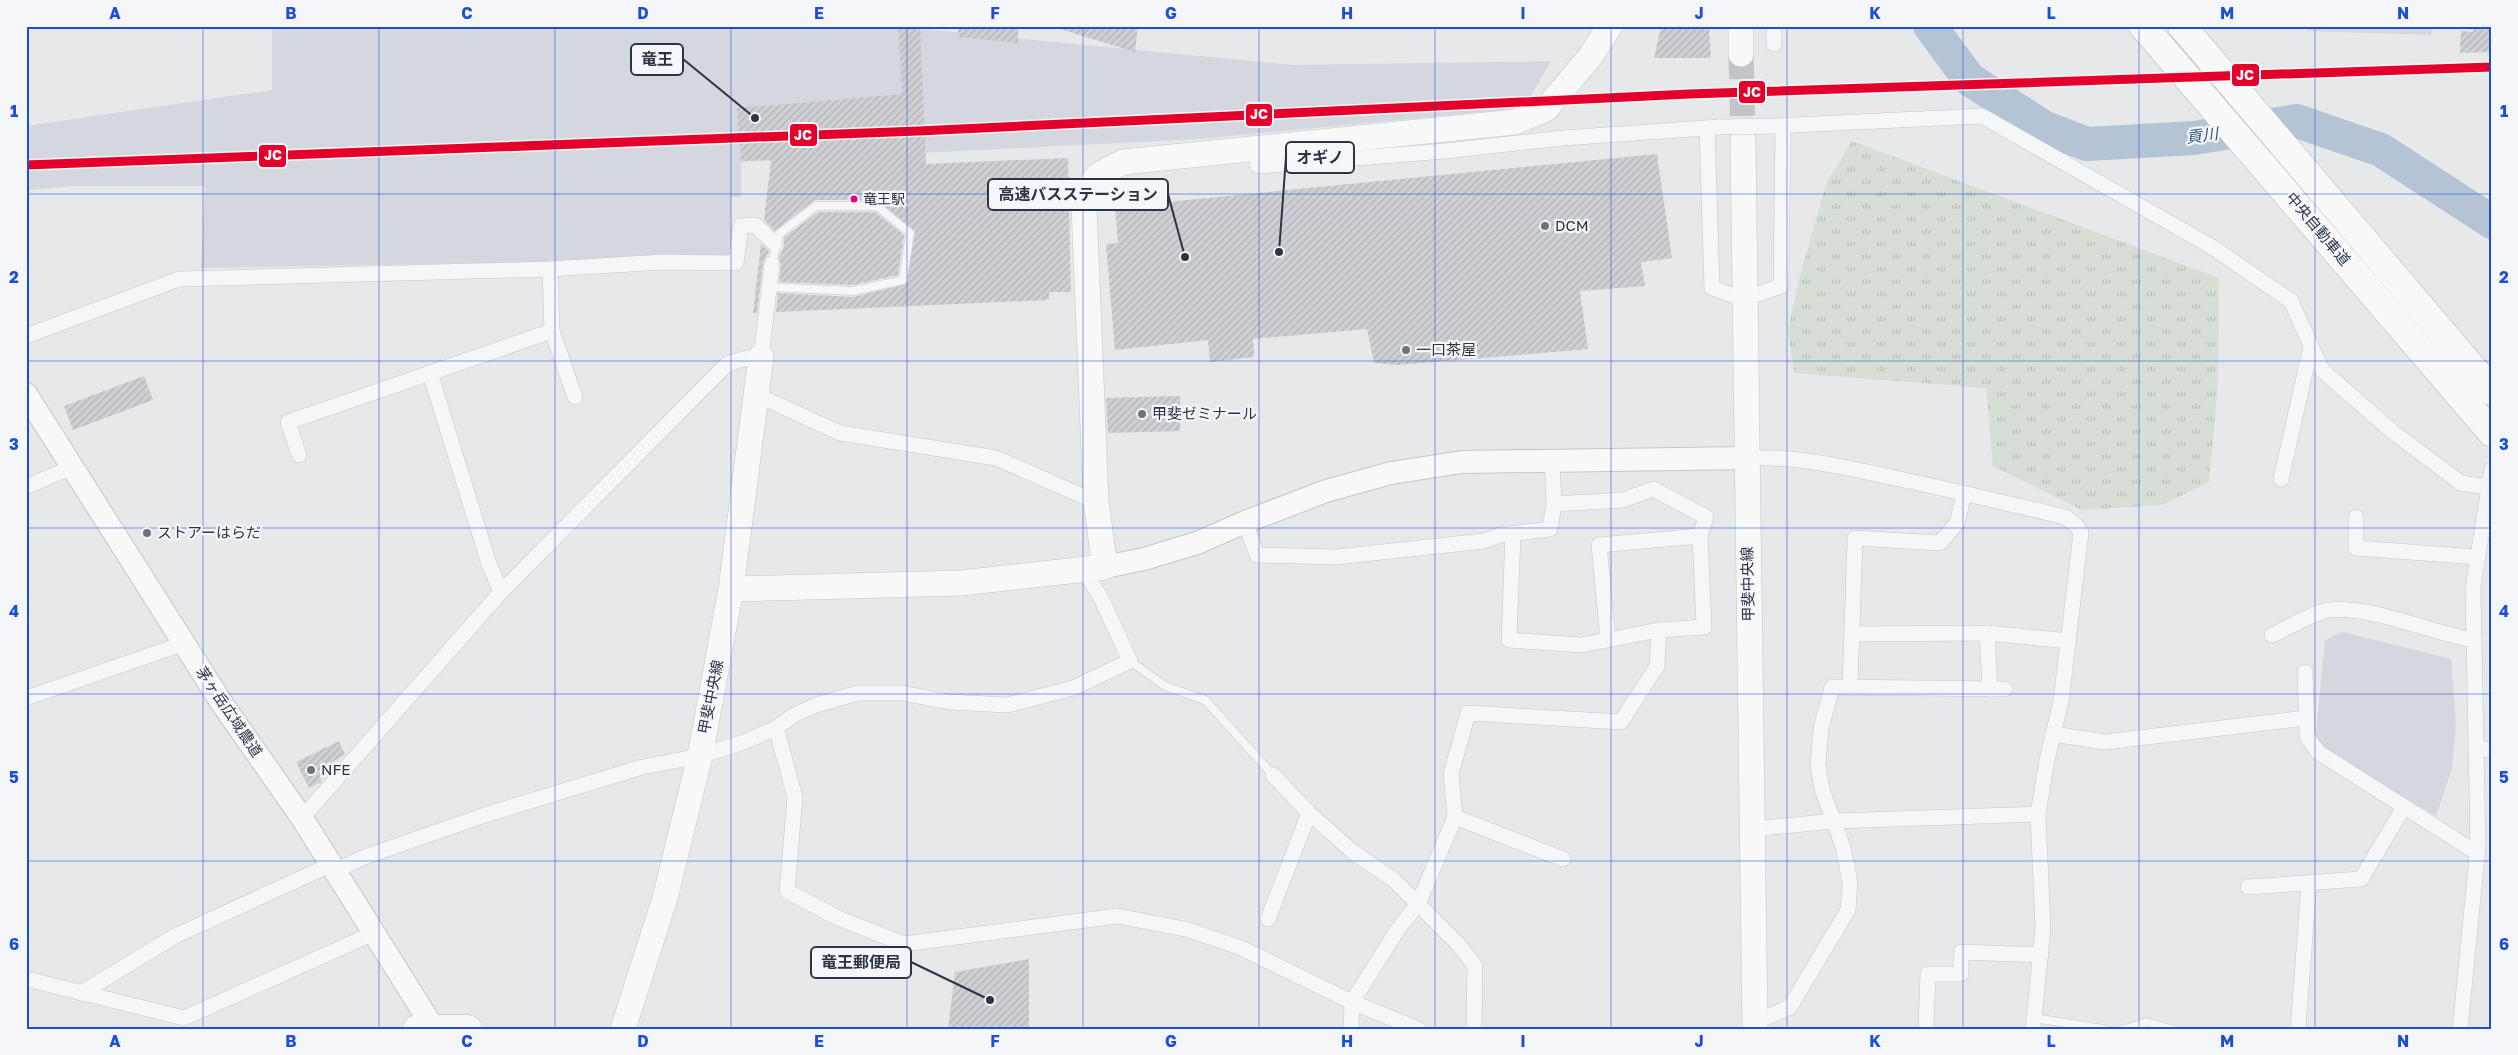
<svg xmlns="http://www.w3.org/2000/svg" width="2518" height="1055" viewBox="0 0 2518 1055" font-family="'Golos Text','Noto Sans JP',sans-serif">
<defs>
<pattern id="grass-tufts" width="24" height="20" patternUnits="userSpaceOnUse" patternTransform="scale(1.25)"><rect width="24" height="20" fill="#d6ded6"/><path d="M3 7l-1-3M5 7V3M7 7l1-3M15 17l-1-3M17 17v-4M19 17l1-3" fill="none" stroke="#b8bfb9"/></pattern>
<pattern id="building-hatch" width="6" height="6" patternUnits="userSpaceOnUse" patternTransform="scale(1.25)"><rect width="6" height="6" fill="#ced0d3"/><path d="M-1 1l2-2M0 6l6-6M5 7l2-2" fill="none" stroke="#b1b3b6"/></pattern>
</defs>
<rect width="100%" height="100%" fill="#e6e8ea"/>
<g fill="#d4d7dd">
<path d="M272 26H891L1293 65 1551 61 1524 108 1198 139 741 162V197H731V259L201 268 205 186H74L26 190V126L272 90Z"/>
<path d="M2308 26H2433L2431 35 2307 31Z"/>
<path d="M2342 632 2451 659 2456 725 2452 768 2436 816 2311 742 2316 734 2325 640Z"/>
</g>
<path fill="url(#grass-tufts)" d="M1852 141 2219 278 2218 383 2209 482 2162 505 2082 510 1993 466 1986 388 1794 373 1788 331 1800 275 1827 182Z"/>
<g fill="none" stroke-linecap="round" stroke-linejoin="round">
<path stroke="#b4c4d5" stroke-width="34" d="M1930 26 1969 79 2045 128 2087 144 2194 138 2297 121 2381 150 2492 222"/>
</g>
<g fill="url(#building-hatch)">
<path d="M898 26H920L926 164 1068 158 1071 292H1049V300L776 312 778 293 853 297 907 284 915 231 877 200H815L775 231 764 220 771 160 741 161 737 108 902 94Z"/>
<path d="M958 26H1018V43L958 37Z"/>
<path d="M1063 26H1138L1135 52 1063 30Z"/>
<path d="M1661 26H1709L1711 58H1654Z"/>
<path d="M2474 26H2492V52L2460 53 2461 31 2473 32Z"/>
<path d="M1657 154 1672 258 1641 262 1645 286 1580 291 1588 349 1398 365 1374 363 1367 329 1253 339 1254 357 1210 362 1208 340 1115 350 1106 244 1118 243 1115 207Z"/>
<path d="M818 212H875L904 235 898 275 853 285 779 282 781 265 779 258 784 246V237Z"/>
<path d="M761 244 769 251 763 263 757 313H753Z"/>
<path d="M144 376 153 400 73 430 64 406Z"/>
<path d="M1180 396V431L1108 433 1106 398Z"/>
<path d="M339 741 345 755 332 762 334 767 332 770 320 775 321 782 309 788 296 762Z"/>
<path d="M1029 959V1029H948L955 972Z"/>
</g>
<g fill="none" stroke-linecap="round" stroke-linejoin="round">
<path stroke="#c1c4c9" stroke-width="25" stroke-dasharray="25 12" stroke-linecap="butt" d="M1741 54 1743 140"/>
<g stroke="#c4c6c8" stroke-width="9">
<g id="lane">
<path d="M770 287 853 291 903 280 910 233 877 206H816L779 234 772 264"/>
<path d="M1130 661 1165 686 1205 700 1273 775"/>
<path d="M2035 1018 2103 1029"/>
<path d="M2125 1029 2147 1022 2171 1029"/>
</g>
</g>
<g stroke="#c4c6c8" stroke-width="16">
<g id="street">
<path d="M1774 26V44"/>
<path d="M1774 126 1982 116 2212 247 2291 301 2322 370 2393 432 2461 483 2488 487"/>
<path d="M1707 128 1712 288 1744 299 1781 286 1783 125"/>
<path d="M1256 149 1258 166 1445 151 1563 138 1720 127"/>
<path d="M552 331 575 397"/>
<path d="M26 336 179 279 550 269 663 262 736 263 741 226 755 225 775 244"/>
<path d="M430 373 489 564 501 592"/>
<path d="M755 394 840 433 996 458 1096 502"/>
<path d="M299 455 288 422 552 331 550 269"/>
<path d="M1746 458C1799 456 1839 466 1890 477 1948 489 2006 503 2065 517L2077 526 2081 533 2061 701 2047 760 2038 814 2043 928 2033 1029"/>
<path d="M2281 479 2311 346"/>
<path d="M26 487 74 466"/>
<path d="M2356 517V548L2477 557"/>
<path d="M1245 522 1257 555 1336 557 1484 541 1500 535 1550 529 1554 504 1552 460"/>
<path d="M1513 534 1509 640 1581 645 1659 630"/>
<path d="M1987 633 1990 689"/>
<path d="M1852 634 1987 633 2069 641"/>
<path d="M2272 635C2286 629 2315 612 2328 610 2371 605 2430 633 2474 640"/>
<path d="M1608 640 1599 545 1700 536"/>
<path d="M2305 672 2307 737 2318 752 2477 853"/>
<path d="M1850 688 1855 538 1940 543 1957 523 1964 494"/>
<path d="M26 698 185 643"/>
<path d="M776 728 795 797 787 891 838 918 904 944 1117 916 1185 929 1239 947 1352 1002 1418 1029"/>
<path d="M2053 734 2105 742 2306 718"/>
<path d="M2476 747 2492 751"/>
<path d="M1273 775 1309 813 1353 852 1394 880 1459 945 1475 966 1474 1029"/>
<path d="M1455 817 1563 859"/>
<path d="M302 818 501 592 727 364 747 358 761 357 772 264"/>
<path d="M1752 829 1835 821 2038 814"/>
<path d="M334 871 367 856 488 814 642 767 700 756 744 742 776 728 794 715 816 705 858 693H902L949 702 1007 705 1073 688 1130 661 1100 596 1084 571"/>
<path d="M2248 887 2361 879 2404 807"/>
<path d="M1268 919 1309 813"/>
<path d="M26 979 184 1018 374 933"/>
<path d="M81 993 175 936 330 865"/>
<path d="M1755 1022 1790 1007 1848 910 1850 882 1843 847 1822 789 1818 765 1821 728 1832 687 2005 689"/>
<path d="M1926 1026 1928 974H1961V952L2041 955"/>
<path d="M1351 1029 1352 1002 1398 929 1418 904 1455 817 1451 774 1468 713 1621 722 1657 666 1659 630 1704 627 1700 536 1706 517 1653 489 1623 500 1554 504"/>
<path d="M2298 1029 2309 883"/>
<path d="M2460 1029 2478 847 2473 587 2492 469"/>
</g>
</g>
<g stroke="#c4c6c8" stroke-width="24">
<g id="secondary">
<path d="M26 394 223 705 302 818 434 1029"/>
<path d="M1105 567 1144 559 1197 543 1245 522 1326 491 1391 473 1462 462 1746 458"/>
</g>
</g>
<g stroke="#c2c5c8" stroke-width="26">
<g id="primary">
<path d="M1741 26V54"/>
<path d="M1743 140 1755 1029"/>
<path d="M731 589 961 583 1105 567 1096 502 1084 206C1090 176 1096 176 1123 162L1515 122 1546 109 1590 57 1610 26"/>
<path d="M623 1029 665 898 700 756 731 589 761 357"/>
</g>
</g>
<g stroke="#b8bbbf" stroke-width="29">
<g id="highway">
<path d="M2143 26 2492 433"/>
<path d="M2182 26 2492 391"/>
<path d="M417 1029H468"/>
</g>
</g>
<use href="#lane" stroke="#f5f6f7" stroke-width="8"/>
<use href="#street" stroke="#f5f6f7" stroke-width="15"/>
<use href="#secondary" stroke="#f8f8f8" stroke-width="22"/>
<use href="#primary" stroke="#f8f8f8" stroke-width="25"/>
<use href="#highway" stroke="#f8f8f8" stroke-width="28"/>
<g stroke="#c4c6c8" stroke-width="16" stroke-linecap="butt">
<path id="street-bridge" d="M1720 127 1774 126"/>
</g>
<use href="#street-bridge" stroke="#f5f6f7" stroke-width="15"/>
<g stroke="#f4f6f9" stroke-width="12">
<path id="rail-1" d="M26 165 918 131 1689 94 2492 67"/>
</g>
<use href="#rail-1" stroke="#e4002b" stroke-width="9"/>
</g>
<path fill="none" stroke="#1d4ed8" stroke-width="1" stroke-opacity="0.55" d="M203 26V1029M379 26V1029M555 26V1029M731 26V1029M907 26V1029M1083 26V1029M1259 26V1029M1435 26V1029M1611 26V1029M1787 26V1029M1963 26V1029M2139 26V1029M2315 26V1029M26 194H2492M26 361H2492M26 528H2492M26 694H2492M26 861H2492"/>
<circle fill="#e5007d" stroke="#f4f6f9" stroke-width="2" cx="854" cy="199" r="4.5"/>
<g fill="#6c737f" stroke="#f4f6f9" stroke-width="2">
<circle cx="1545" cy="226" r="5"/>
<circle cx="1406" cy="350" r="5"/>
<circle cx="1142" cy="414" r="5"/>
<circle cx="147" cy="533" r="5"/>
<circle cx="311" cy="770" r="5"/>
</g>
<g text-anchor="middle" stroke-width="4.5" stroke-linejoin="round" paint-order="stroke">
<g font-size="14" fill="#2b3445" stroke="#f4f6f9" text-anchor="start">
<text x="863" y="204">竜王駅</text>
</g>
<g font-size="15" fill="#2b3445" stroke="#f4f6f9" text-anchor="start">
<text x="1555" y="231">DCM</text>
<text x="1416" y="355">一口茶屋</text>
<text x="1152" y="419">甲斐ゼミナール</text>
<text x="157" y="538">ストアーはらだ</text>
<text x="321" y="775">NFE</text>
</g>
<g font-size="15" fill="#2b3445" stroke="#f4f6f9">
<text transform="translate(2318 229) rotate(50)" y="5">中央自動車道</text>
<text transform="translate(1748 584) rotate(-91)" y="5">甲斐中央線</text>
<text transform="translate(711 697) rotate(-79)" y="5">甲斐中央線</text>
<text transform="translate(229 712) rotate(56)" y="5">茅ヶ岳広域農道</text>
</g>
<g font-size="16" font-style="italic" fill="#34527a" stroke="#f4f6f9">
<text transform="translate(2202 135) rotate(-7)" y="6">貢川</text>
</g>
</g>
<path fill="none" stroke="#2b3445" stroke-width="2" d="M755 118L683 59M1279 252L1286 157M1185 257L1168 194M990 1000L911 962"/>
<g fill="#2b3445" stroke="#f4f6f9" stroke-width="2">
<circle cx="755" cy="118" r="5"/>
<circle cx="1279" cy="252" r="5"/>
<circle cx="1185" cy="257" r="5"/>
<circle cx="990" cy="1000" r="5"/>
</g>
<g fill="#f4f6f9" stroke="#2b3445" stroke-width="2">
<rect x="631" y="44" width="52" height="31" rx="5"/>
<rect x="1286" y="142" width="68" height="31" rx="5"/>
<rect x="988" y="179" width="180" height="31" rx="5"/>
<rect x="811" y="947" width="100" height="31" rx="5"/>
</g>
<g font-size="16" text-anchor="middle" font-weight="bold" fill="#2b3445">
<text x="657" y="65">竜王</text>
<text x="1320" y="163">オギノ</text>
<text x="1078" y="200">高速バスステーション</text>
<text x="861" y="968">竜王郵便局</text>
</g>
<g stroke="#f4f6f9" stroke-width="2">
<rect x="2231" y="63" width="29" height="24" rx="5" fill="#e4002b"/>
<rect x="1738" y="80" width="28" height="24" rx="5" fill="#e4002b"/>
<rect x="1245" y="103" width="28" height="24" rx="5" fill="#e4002b"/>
<rect x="789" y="123" width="29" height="24" rx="5" fill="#e4002b"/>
<rect x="258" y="144" width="29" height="24" rx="5" fill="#e4002b"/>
</g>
<g font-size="14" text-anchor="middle" font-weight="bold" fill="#fff">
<text x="2245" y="80">JC</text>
<text x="1752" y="97">JC</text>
<text x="1259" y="119">JC</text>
<text x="803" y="140">JC</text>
<text x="273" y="160">JC</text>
</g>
<rect width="2518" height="1055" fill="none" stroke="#f4f6f9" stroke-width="55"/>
<rect x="28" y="28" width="2462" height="1000" fill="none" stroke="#1d4ed8" stroke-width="2"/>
<g font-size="16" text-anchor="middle" font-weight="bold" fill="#1d4ed8">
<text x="115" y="19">A</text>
<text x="291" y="19">B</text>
<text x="467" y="19">C</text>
<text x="643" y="19">D</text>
<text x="819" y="19">E</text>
<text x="995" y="19">F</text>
<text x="1171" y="19">G</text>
<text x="1347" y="19">H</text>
<text x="1523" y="19">I</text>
<text x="1699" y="19">J</text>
<text x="1875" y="19">K</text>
<text x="2051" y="19">L</text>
<text x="2227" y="19">M</text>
<text x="2403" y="19">N</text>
<text x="14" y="117">1</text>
<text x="2504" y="117">1</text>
<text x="14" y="283">2</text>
<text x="2504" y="283">2</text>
<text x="14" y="450">3</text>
<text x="2504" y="450">3</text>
<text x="14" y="617">4</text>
<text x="2504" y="617">4</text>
<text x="14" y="783">5</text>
<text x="2504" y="783">5</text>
<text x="14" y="950">6</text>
<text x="2504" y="950">6</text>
<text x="115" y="1047">A</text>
<text x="291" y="1047">B</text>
<text x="467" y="1047">C</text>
<text x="643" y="1047">D</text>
<text x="819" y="1047">E</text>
<text x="995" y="1047">F</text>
<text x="1171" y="1047">G</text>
<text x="1347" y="1047">H</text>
<text x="1523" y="1047">I</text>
<text x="1699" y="1047">J</text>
<text x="1875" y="1047">K</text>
<text x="2051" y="1047">L</text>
<text x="2227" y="1047">M</text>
<text x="2403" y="1047">N</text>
</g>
</svg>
